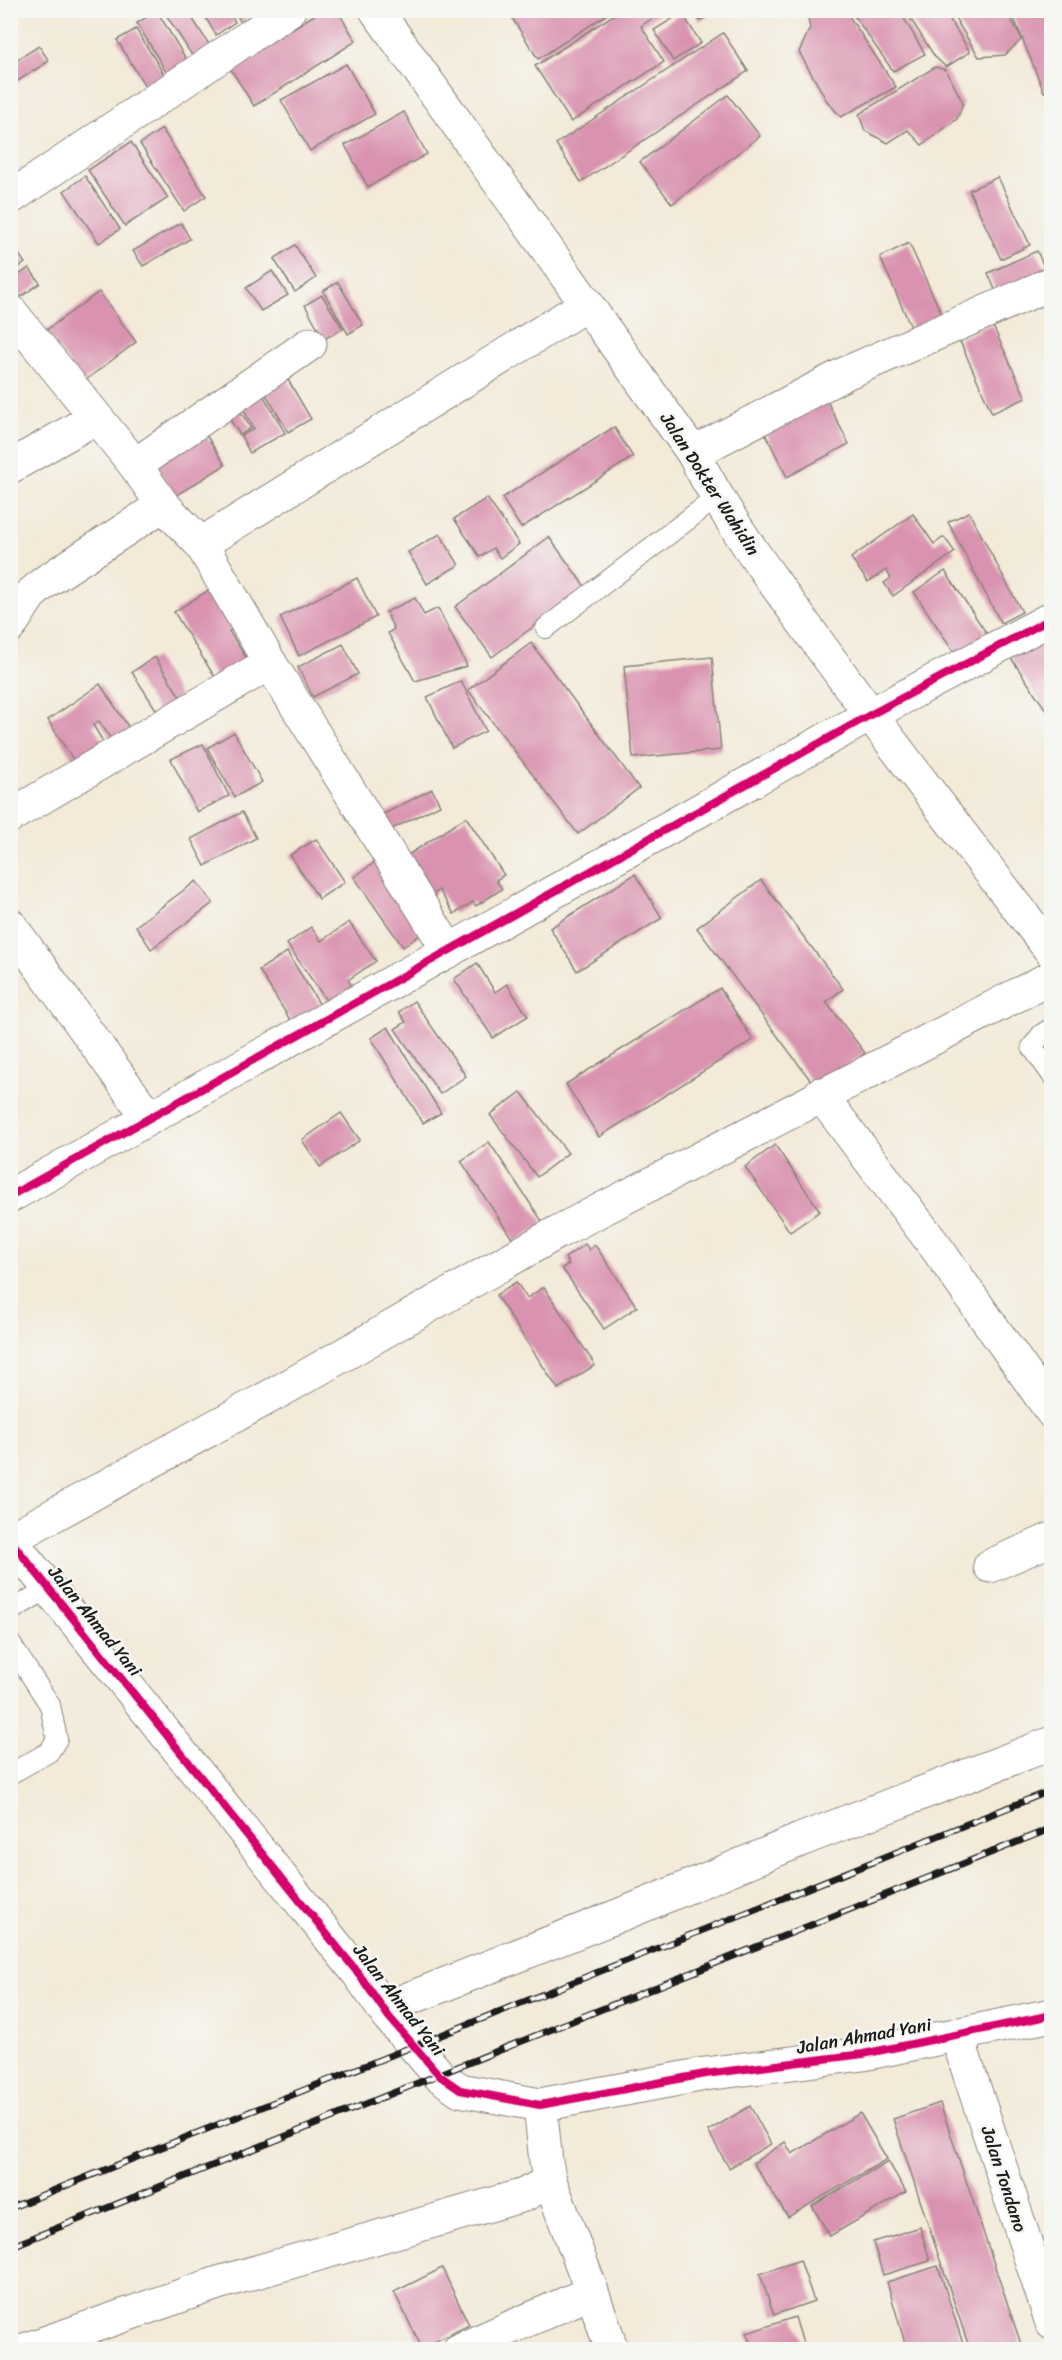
<svg xmlns="http://www.w3.org/2000/svg" width="1062" height="2360" viewBox="0 0 1062 2360" font-family="Sriracha,sans-serif">
<rect width="100%" height="100%" fill="#f6f6f2"/>
<filter id="ink" filterUnits="userSpaceOnUse"><feTurbulence type="fractalNoise" baseFrequency=".0167" numOctaves="2"/><feDisplacementMap in="SourceGraphic" scale="12" xChannelSelector="R" yChannelSelector="G"/><feConvolveMatrix kernelMatrix="1 2 1 2 8 2 1 2 1" color-interpolation-filters="sRGB"/></filter>
<filter id="wash" filterUnits="userSpaceOnUse"><feTurbulence type="fractalNoise" baseFrequency=".008" numOctaves="4" result="noise"/><feDisplacementMap in="SourceGraphic" scale="24" xChannelSelector="R" yChannelSelector="G"/><feGaussianBlur stdDeviation="1.35" result="paint"/><feColorMatrix in="noise" values="0 0 0 0 0 0 0 0 0 0 0 0 0 0 0 0 0 1.4 0 .05"/><feComposite in="paint" operator="in"/></filter>
<g filter="url(#wash)">
<rect width="100%" height="100%" fill="#f3ead8"/>
<g id="blocks">
<g fill="#d992af">
<path d="M163 10H187L212 49 195 60Z"/>
<path d="M201 10H228L235 22 216 35Z"/>
<path d="M233 10H258L241 22Z"/>
<path d="M322 10H337L356 41 254 106 230 68Z"/>
<path d="M507 10H614L538 59Z"/>
<path d="M621 10H665L641 26 664 62 571 122 535 66Z"/>
<path d="M693 10H717L700 21Z"/>
<path d="M816 10H845L896 87 841 117 827 101 799 52 810 28 807 14Z"/>
<path d="M850 10H899L925 54 893 71Z"/>
<path d="M905 10H944L970 52 946 67 935 57Z"/>
<path d="M950 10H1006L1022 39 1005 55 979 57Z"/>
<path d="M1022 10H1052V89L1044 92 1013 16Z"/>
<path d="M157 11 189 64 169 77 137 23Z"/>
<path d="M682 13 701 43 673 61 654 30Z"/>
<path d="M136 29 167 79 148 91 117 40Z"/>
<path d="M723 33 748 71 581 182 556 144Z"/>
<path d="M39 46 49 61 10 86V64Z"/>
<path d="M346 64 375 114 310 151 281 100Z"/>
<path d="M935 67 946 70 963 103 957 119 922 145 908 130 888 143 865 131 859 114Z"/>
<path d="M728 95 760 136 672 204 640 162Z"/>
<path d="M404 112 427 154 368 187 345 145Z"/>
<path d="M162 129 206 196 184 211 140 144Z"/>
<path d="M131 142 168 198 125 226 88 170Z"/>
<path d="M85 176 120 229 99 243 64 191Z"/>
<path d="M998 177 1030 245 1001 259 969 190Z"/>
<path d="M181 223 190 239 143 266 133 251Z"/>
<path d="M10 242 25 263 10 273Z"/>
<path d="M909 243 942 315 912 329 880 257Z"/>
<path d="M295 245 316 278 295 292 274 259Z"/>
<path d="M1037 251 1048 276 999 299 988 273Z"/>
<path d="M29 268 40 283 15 301 10 294V281Z"/>
<path d="M272 271 288 295 261 311 246 288Z"/>
<path d="M338 282 363 325 348 334 323 291Z"/>
<path d="M99 292 136 342 83 382 45 331Z"/>
<path d="M322 295 343 329 324 339 305 305Z"/>
<path d="M992 324 1026 398 992 413 959 339Z"/>
<path d="M287 378 311 419 288 432 264 391Z"/>
<path d="M262 393 285 433 250 453 241 436 254 429 241 405Z"/>
<path d="M827 401 849 444 787 477 765 433Z"/>
<path d="M238 408 251 428 240 435 227 415Z"/>
<path d="M614 427 633 457 521 528 502 498Z"/>
<path d="M203 430 225 465 175 496 153 462Z"/>
<path d="M487 498 519 544 500 558 493 548 480 557 454 519Z"/>
<path d="M969 512 1022 612 1001 623 948 522Z"/>
<path d="M913 514 934 544 944 537 955 552 893 596 884 583 891 578 886 570 868 582 851 558Z"/>
<path d="M440 534 459 565 427 584 408 552Z"/>
<path d="M549 537 586 588 492 657 455 607Z"/>
<path d="M945 571 987 634 956 655 914 592Z"/>
<path d="M357 578 376 617 299 656 280 617Z"/>
<path d="M215 586 240 625 229 631 247 659 216 679 174 612Z"/>
<path d="M415 598 424 615 438 608 467 666 415 681 388 633 394 629 386 612Z"/>
<path d="M1047 634 1052 641 1050 716 1011 658Z"/>
<path d="M531 643 639 788 578 834 468 690Z"/>
<path d="M343 644 358 674 313 697 298 667Z"/>
<path d="M155 657 187 708 164 722 132 672Z"/>
<path d="M712 657 721 750 633 758 624 666Z"/>
<path d="M461 681 486 731 452 748 427 697Z"/>
<path d="M100 684 135 737 117 748 99 721 93 725 108 750 79 769 48 720Z"/>
<path d="M234 732 262 782 235 797 207 748Z"/>
<path d="M203 744 229 796 197 812 171 759Z"/>
<path d="M432 789 440 805 386 832 378 817Z"/>
<path d="M242 812 256 838 205 866 191 839Z"/>
<path d="M466 817 504 875 496 880 502 889 476 906 473 902 454 914 439 890 431 896 405 857Z"/>
<path d="M316 839 345 882 319 899 290 855Z"/>
<path d="M381 858 430 928 403 947 354 877Z"/>
<path d="M635 874 662 918 577 971 550 928Z"/>
<path d="M761 880 843 989 826 1002 865 1053 817 1089 697 928Z"/>
<path d="M196 881 213 903 151 949 136 926Z"/>
<path d="M349 922 376 961 348 980 359 996 335 1013 287 944 311 927 321 941Z"/>
<path d="M287 952 325 1013 297 1031 259 970Z"/>
<path d="M477 963 495 992 507 984 528 1016 493 1038 454 979Z"/>
<path d="M720 988 753 1040 599 1137 566 1084Z"/>
<path d="M414 1001 466 1076 440 1094 395 1029 406 1022 399 1012Z"/>
<path d="M388 1027 441 1113 423 1123 371 1038Z"/>
<path d="M521 1092 568 1153 537 1177 490 1115Z"/>
<path d="M341 1113 360 1140 320 1167 302 1140Z"/>
<path d="M489 1142 544 1224 515 1243 461 1161Z"/>
<path d="M775 1145 820 1211 790 1232 745 1167Z"/>
<path d="M585 1244 589 1250 595 1245 637 1307 604 1329 562 1268 569 1264 565 1258Z"/>
<path d="M516 1282 527 1298 544 1287 595 1365 558 1389 496 1295Z"/>
<path d="M940 2103 1023 2350H970L893 2119Z"/>
<path d="M750 2106 771 2144 729 2168 708 2131Z"/>
<path d="M860 2113 887 2159 788 2217 753 2163 785 2142 792 2154Z"/>
<path d="M888 2161 906 2192 830 2236 812 2206Z"/>
<path d="M920 2227 930 2261 883 2275 873 2242Z"/>
<path d="M800 2260 814 2301 774 2315 760 2274Z"/>
<path d="M938 2266 965 2350H907L887 2282Z"/>
<path d="M442 2268 469 2325 422 2348 394 2292Z"/>
<path d="M795 2317 805 2350H752L747 2333Z"/>
</g>
</g>
</g>
<g filter="url(#ink)">
<use href="#blocks" fill-opacity="0" stroke="#88837a" stroke-width="1.5"/>
<g fill="none" stroke-linecap="round" stroke-linejoin="round">
<g stroke="#88837a" stroke-width="22">
<g id="service">
<path d="M546 628 716 498"/>
<path d="M1052 1028 1042 1034 1032 1047 1052 1075"/>
<path d="M10 1611 49 1588"/>
<path d="M10 1643 50 1705 57 1739 49 1752 10 1774"/>
</g>
</g>
<g stroke="#88837a" stroke-width="35">
<g id="minor">
<path d="M10 198 289 10"/>
<path d="M10 311 135 465 163 505 201 544 270 663 449 951"/>
<path d="M693 453 846 373 1052 283"/>
<path d="M135 465 310 344"/>
<path d="M10 467 95 418"/>
<path d="M201 544 587 304"/>
<path d="M10 626 30 595 45 582 163 505"/>
<path d="M10 816 270 663"/>
<path d="M10 925 149 1118"/>
<path d="M820 1094 938 1250 1052 1412"/>
<path d="M10 1196 870 715 1052 618"/>
<path d="M10 1539 287 1387 558 1232 1052 977"/>
<path d="M990 1566 1052 1539"/>
<path d="M383 2009 640 1907 800 1840 1052 1743"/>
<path d="M591 2289 612 2350"/>
<path d="M24 2350 218 2283 524 2195 550 2181"/>
</g>
</g>
<g stroke="#88837a" stroke-width="35">
<g id="tertiary">
<path d="M376 10 693 453C726 518 770 577 813 636 890 743 971 847 1052 952"/>
<path d="M10 1540 358 1973 389 2017 440 2076 460 2090 540 2105 705 2074 863 2054 1052 2015"/>
<path d="M957 2036 1052 2323"/>
<path d="M459 2350 585 2295 591 2289 550 2181 546 2162 540 2105"/>
</g>
</g>
<use href="#service" stroke="#fff" stroke-width="20"/>
<use href="#minor" stroke="#fff" stroke-width="33"/>
<use href="#tertiary" stroke="#fff" stroke-width="33"/>
<g stroke="#1c1c1c" stroke-width="7">
<g id="rail">
<path d="M10 2208 1052 1790"/>
<path d="M10 2247 1052 1828"/>
</g>
</g>
<use href="#rail" stroke="#f6f6f2" stroke-width="4.5" stroke-dasharray="14" stroke-linecap="butt"/>
<g stroke="#f6f6f2" stroke-width="11">
<g id="cycleway">
<path d="M10 1196 870 715 1052 618"/>
<path d="M10 1540 358 1973 389 2017 440 2076 460 2090 540 2105 705 2074 863 2054 1052 2015"/>
</g>
</g>
<use href="#cycleway" stroke="#d6006c" stroke-width="8"/>
</g>
</g>
<g text-anchor="middle" stroke-width="5" stroke-linejoin="round" paint-order="stroke">
<g font-size="18" fill="#1c1c1c" stroke="#f6f6f2">
<text transform="translate(710 484) rotate(57)" y="6">Jalan Dokter Wahidin</text>
<text transform="translate(95 1621) rotate(51)" y="6">Jalan Ahmad Yani</text>
<text transform="translate(399 2000) rotate(52)" y="6">Jalan Ahmad Yani</text>
<text transform="translate(864 2036) rotate(-10)" y="6">Jalan Ahmad Yani</text>
<text transform="translate(1004 2179) rotate(72)" y="6">Jalan Tondano</text>
</g>
</g>
<rect width="1062" height="2360" fill="none" stroke="#f6f6f2" stroke-width="36"/>
</svg>
